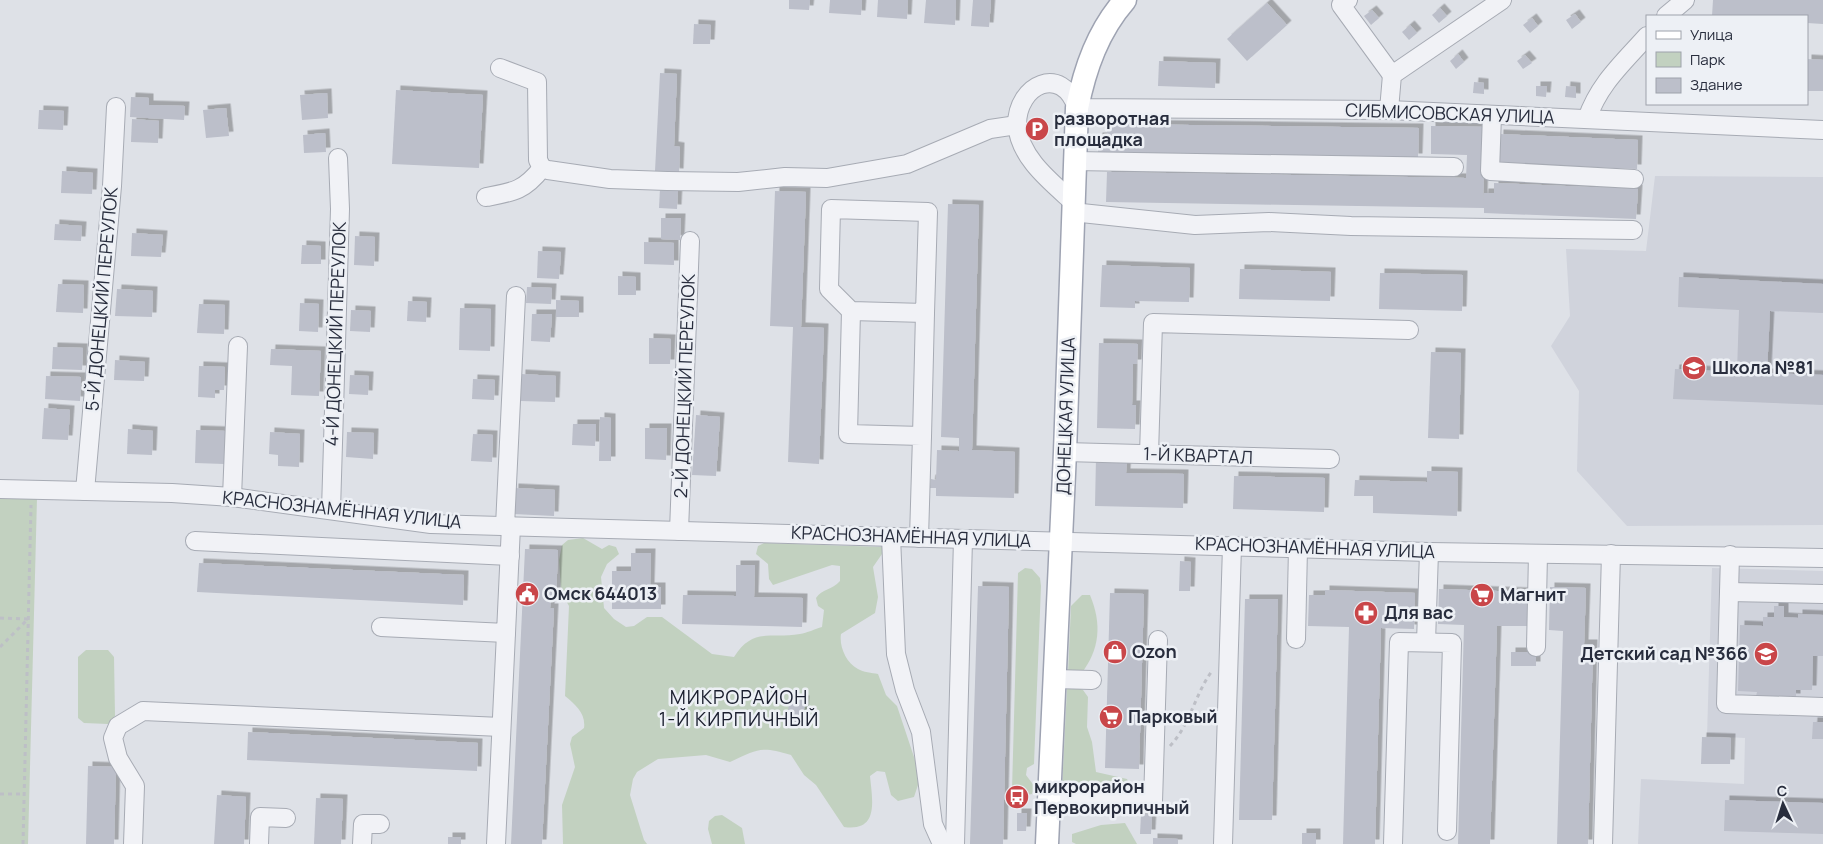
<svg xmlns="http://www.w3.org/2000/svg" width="1823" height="844" viewBox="0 0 1823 844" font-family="Manrope,sans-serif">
<defs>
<filter id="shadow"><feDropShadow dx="4.5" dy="-4.5" stdDeviation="0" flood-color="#0004"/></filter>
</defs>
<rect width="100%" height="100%" fill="#dee1e7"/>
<g fill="#d0d3dc">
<path d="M1655 176 1823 177V525L1627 526 1577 471 1579 391 1551 346 1570 316 1566 249 1646 251Z"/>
<path d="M1712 568 1823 571V844H1638L1641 779 1744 784 1745 738 1707 736Z"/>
</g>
<g fill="#c2d1c0">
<path d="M0 496 37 498 28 844H0Z"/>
<path d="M583 538 602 549 609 545 616 547 619 554 607 564 601 577 604 608 614 619 626 627 634 626 647 617H662L712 654 734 657C753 627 770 639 800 634 807 633 815 629 822 627L824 610 818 606 816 598C822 589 832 590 840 581V566L832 565 773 585 769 579 768 564 756 554 758 546 764 543 883 547 882 554 873 567 878 597 875 613 841 634C839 646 846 663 858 669 863 672 872 673 878 674L886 695 897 706 917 766 919 782 914 797 898 801 891 795 885 772 877 771 870 776C872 799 880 832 844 827L816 785 804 775 791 755C760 746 759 749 730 762L706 755 658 759 637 772 633 779 630 795 644 840 647 844H563L562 805 575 767 570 744 572 737 584 728C586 714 576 705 565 696L569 606 561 592 559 560 562 545 568 540Z"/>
<path d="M1025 568 1032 569 1040 578 1041 586 1034 764 1027 768 1026 775 1035 787 1032 794 1017 797 1012 790 1018 573Z"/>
<path d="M1082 595H1090C1102 624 1100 649 1081 674H1068L1071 606Z"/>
<path d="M86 650H108L114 657 115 716 108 724 84 723 78 718V657Z"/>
<path d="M1076 687 1083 690 1088 697 1087 727 1092 742 1096 772 1127 779 1132 789 1127 796 1062 789 1067 688Z"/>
<path d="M722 815 742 828 745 844H712L708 829 709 821 715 816Z"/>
<path d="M1125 823 1137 844H1076L1072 842V834L1101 825Z"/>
</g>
<g fill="#bcbfca" filter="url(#shadow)">
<path d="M789 0H810L809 10 789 9Z"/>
<path d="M830 0H862L861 15 829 13Z"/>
<path d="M878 0H908L907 19 877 17Z"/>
<path d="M926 0H956L955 25 924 23Z"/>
<path d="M973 0H991L989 27 971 26Z"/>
<path d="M1713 0H1823V24L1807 23V16H1712Z"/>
<path d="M1267 3 1287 25 1247 61 1227 39Z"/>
<path d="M1440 8 1447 16 1439 23 1432 15Z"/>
<path d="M1372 10 1379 18 1371 25 1364 16Z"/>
<path d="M1575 14 1581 22 1572 29 1566 20Z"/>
<path d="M1532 18 1538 26 1530 33 1523 25Z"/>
<path d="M694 24 711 25 710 44H693Z"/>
<path d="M1410 25 1417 33 1409 40 1402 32Z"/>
<path d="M1458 54 1464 62 1456 69 1450 61Z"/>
<path d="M1525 55 1532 63 1523 69 1517 61Z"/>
<path d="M1807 59 1823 60V91H1807Z"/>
<path d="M1159 61 1216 63 1215 88 1158 86Z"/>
<path d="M660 73 677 74 674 146 680 147 679 173 655 171Z"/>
<path d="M1474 82 1484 83V94L1473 93Z"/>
<path d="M1536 86H1547L1546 97 1536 96Z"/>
<path d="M1566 86 1576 87V98L1565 97Z"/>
<path d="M396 90 483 95 479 168 392 164Z"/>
<path d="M327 93 328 118 302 120 300 95Z"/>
<path d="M131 97 149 98V105L185 106 184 120 130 117Z"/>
<path d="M226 108 229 136 206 138 203 110Z"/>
<path d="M39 110 64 111 63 130 38 129Z"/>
<path d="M132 119 159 121 158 143 131 142Z"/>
<path d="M1107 124 1419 128 1418 158 1098 153V137H1107Z"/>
<path d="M1431 126 1485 127 1483 201 1484 193H1494V183L1638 189 1636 219 1484 213V208L1106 202 1107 172 1466 178 1467 155 1431 154Z"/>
<path d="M325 133 326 152 304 153 303 135Z"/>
<path d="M1499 134 1638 140 1637 169 1498 163Z"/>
<path d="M62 171 93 173 92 194 61 193Z"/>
<path d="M660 188 678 189 677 209 659 208Z"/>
<path d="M775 191 806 192 801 327 824 328 819 464 788 462 793 327 770 326Z"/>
<path d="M948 204 979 205 972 450 1015 452 1014 498 936 496V488H930L931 479 936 480 937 450 959 451V438L941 437Z"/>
<path d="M661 218H681L680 240 661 239Z"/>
<path d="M55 224 82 226 81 241 54 240Z"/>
<path d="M132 233 163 235 161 257 131 256Z"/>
<path d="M355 236 375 237 374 266 354 265Z"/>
<path d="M644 242 674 243V265L644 264Z"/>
<path d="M302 245 321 246V264H301Z"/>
<path d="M538 251 561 252 559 279 537 278Z"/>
<path d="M1102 265 1190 268 1189 302 1135 301V308L1100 307Z"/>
<path d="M1240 269 1331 272 1330 301 1239 299Z"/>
<path d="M1380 273 1463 275 1462 311 1379 309Z"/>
<path d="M618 276 636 277V295H618Z"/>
<path d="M1679 277 1823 284V313L1770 311 1767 373 1823 375V405L1673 399 1675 369 1737 372 1739 310 1678 307Z"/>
<path d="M58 284 84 285 83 313 56 312Z"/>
<path d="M527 287 552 288 551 304 526 303Z"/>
<path d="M117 289 153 291 152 317 115 316Z"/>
<path d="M556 300 579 301V317H556Z"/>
<path d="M408 301 427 302 426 322 407 321Z"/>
<path d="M300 303 319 304 318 332 299 331Z"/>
<path d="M199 304 225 305 224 334 197 333Z"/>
<path d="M460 308 491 309 490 351 459 350Z"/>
<path d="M351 310 371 311 370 332 350 331Z"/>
<path d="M532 314H552L550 342 531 341Z"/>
<path d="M649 338 671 339 670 364H649Z"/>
<path d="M1099 343 1138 344 1137 364H1133L1132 405H1136L1135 429 1097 428Z"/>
<path d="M53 347 83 348 82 370 52 369Z"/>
<path d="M271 349 321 351 319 396 291 395 292 366 270 365Z"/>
<path d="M1431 352 1461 353 1459 439 1428 438Z"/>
<path d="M115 360 145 362 144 381 114 380Z"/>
<path d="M199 366 225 367 224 390H215V398L198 397Z"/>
<path d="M521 374 556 376 555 402 520 401Z"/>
<path d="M350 375 369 376 368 395 349 394Z"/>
<path d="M46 376 81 377 80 401 45 399Z"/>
<path d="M473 379 495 380 494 400 472 399Z"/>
<path d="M44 408 70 410 68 440 42 439Z"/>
<path d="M696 415 720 417 716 476 692 475Z"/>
<path d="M600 417 611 418V461H599Z"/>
<path d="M573 424H596L595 446 572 445Z"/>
<path d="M645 428H667L666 460 645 459Z"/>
<path d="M128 429 153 431 152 455 127 454Z"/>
<path d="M196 430 225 431 224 464 195 463Z"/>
<path d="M270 432 300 434 299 467 278 466V455L269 454Z"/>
<path d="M347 432 374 433 373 459 346 457Z"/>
<path d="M473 434 493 435 492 462 471 461Z"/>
<path d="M1096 457 1127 458 1126 473 1184 474 1183 508 1095 506Z"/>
<path d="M1427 471 1458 472 1457 516 1373 513V496H1354L1355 480 1427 482Z"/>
<path d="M1234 476 1325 478 1324 512 1233 509Z"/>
<path d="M514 488 555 490 554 516 513 514Z"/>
<path d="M525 549 558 550 556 599H551L550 608H554L542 844H511Z"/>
<path d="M631 553H651L650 587H661V609H612V571H631Z"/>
<path d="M1180 561 1191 562 1190 591H1179Z"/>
<path d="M199 563 464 575 463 605 197 592Z"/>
<path d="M736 565H755L754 597 803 598 802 627 682 624 683 595 736 596Z"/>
<path d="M978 586 1009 587 1003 844H970Z"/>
<path d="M1550 587 1586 588 1584 644H1593L1588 844H1557L1563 631 1549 630Z"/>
<path d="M1439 589 1529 592 1528 626H1497L1490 844H1458L1464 625 1438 624Z"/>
<path d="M1325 590 1415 593 1414 629 1381 628 1375 844H1343L1349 627 1308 626 1309 595H1325Z"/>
<path d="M1110 593 1144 594 1139 769 1105 768Z"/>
<path d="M1245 599H1278L1272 820H1239Z"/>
<path d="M1774 606H1784V617L1798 618V614L1823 615V656H1813L1812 690H1796V698L1756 696 1757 692 1738 691 1740 625 1763 626V617H1774Z"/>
<rect x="1511" y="652" width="25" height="14"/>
<path d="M789 699 805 700 803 727 787 726Z"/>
<path d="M1813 722H1823V739H1812Z"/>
<path d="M248 732 478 743 477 771 247 760Z"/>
<path d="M1702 737 1731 738 1730 764H1701Z"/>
<path d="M88 766 116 767 114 844H86Z"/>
<path d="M217 795 246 797 244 844H214Z"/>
<path d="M316 798 343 799 341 844H314Z"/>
<path d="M1725 800 1823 803V834L1724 831Z"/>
<path d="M1017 813H1027L1026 831H1017Z"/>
<path d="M1141 814H1152L1151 834H1140Z"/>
<rect x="1302" y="833" width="14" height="11"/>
<rect x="448" y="837" width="13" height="7"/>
<path d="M1153 838 1178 839V844H1153Z"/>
</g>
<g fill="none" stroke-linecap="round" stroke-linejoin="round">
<g stroke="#a7abb4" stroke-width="20">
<g id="minor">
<path d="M1348 0 1341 5 1392 75"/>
<path d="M1666 16 1685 0"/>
<path d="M500 68 537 82 538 160 542 168 548 170 610 179 667 181 738 182 785 177 827 178 907 164 990 129 1017 125C1020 158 1050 181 1073 202"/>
<path d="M1389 110 1392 75 1502 0"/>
<path d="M1492 115 1490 171 1634 179"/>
<path d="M1587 119C1599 84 1622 64 1647 36"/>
<path d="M1017 125C1017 84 1062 64 1077 108L1389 110 1823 130"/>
<path d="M1074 161 1454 167"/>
<path d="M486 197C513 192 524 191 542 168"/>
<path d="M831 209 928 212 925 313 851 311 829 289Z"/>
<path d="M1072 212 1195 225 1269 222 1351 226 1633 230"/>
<path d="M851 311 848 434 922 436 919 538"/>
<path d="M922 436 925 313"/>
<path d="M1065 452 1330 459"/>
<path d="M1149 454 1153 323 1409 330"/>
<path d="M0 489 172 493 232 497 431 524 1429 552 1823 558"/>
<path d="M85 491 112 186 116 107"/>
<path d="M232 497 238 346"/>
<path d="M331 510 340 209 338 158"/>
<path d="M505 526 516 296"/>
<path d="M679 531 690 241"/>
<path d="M891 537 896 654 905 690 921 732 933 824 942 844"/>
<path d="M195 541 510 556"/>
<path d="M1730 555 1726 704 1823 707"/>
<path d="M1729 592 1823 594"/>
<path d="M381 627 506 633 511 526"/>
<path d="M1296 639 1298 548"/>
<path d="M1426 642 1429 552"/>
<path d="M1536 647 1538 554"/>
<path d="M1055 679 1092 680"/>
<path d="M1049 799 1153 802 1158 640"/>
<path d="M133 844 135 786 118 758 113 738 118 726 143 711 501 727"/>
<path d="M259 844 260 817 286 818"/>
<path d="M362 844 363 824H380"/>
<path d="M496 844 506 633"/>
<path d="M955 844 963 539"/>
<path d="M1223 844 1232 546"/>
<path d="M1393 844 1399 642 1452 643 1447 831"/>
<path d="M1603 844 1611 554"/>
</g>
</g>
<g stroke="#9ea3b2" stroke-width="25">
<path id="major" d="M1047 844 1065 452 1077 108C1085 68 1098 31 1125 0"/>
</g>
<g stroke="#bdbfc6" stroke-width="3" stroke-dasharray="4 4" stroke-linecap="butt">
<path d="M0 618 28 619"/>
<path d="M0 647 28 619"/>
<path d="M1170 746C1190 725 1195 694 1212 671"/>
<path d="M0 794H24"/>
<path d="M23 844 31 505"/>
</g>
<use href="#minor" stroke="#f1f2f6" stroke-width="18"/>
<use href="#major" stroke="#fff" stroke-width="22"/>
</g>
<defs>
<g id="parking-disc" transform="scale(1.25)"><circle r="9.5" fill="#c94649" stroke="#edf0f5"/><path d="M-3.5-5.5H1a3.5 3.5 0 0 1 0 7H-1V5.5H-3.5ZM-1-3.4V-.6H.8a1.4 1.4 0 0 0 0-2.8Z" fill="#fff"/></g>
<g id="school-disc" transform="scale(1.25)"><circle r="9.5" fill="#c94649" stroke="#edf0f5"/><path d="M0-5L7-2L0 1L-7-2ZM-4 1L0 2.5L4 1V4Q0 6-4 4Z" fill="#fff"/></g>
<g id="civic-disc" transform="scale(1.25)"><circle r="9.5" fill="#c94649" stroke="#edf0f5"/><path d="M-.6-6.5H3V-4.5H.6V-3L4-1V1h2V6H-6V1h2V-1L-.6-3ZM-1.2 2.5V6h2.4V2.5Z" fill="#fff"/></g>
<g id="supermarket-disc" transform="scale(1.25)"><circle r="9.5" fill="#c94649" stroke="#edf0f5"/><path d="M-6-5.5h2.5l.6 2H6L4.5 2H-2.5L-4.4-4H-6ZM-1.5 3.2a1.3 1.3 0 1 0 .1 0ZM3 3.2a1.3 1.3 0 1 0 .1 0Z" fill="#fff"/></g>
<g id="pharmacy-disc" transform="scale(1.25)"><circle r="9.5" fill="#c94649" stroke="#edf0f5"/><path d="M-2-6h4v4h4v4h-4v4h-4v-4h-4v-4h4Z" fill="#fff"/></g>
<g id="shop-disc" transform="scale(1.25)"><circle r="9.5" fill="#c94649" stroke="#edf0f5"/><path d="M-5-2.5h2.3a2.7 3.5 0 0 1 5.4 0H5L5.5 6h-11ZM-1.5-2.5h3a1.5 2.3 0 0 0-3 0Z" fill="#fff"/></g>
<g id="bus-disc" transform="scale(1.25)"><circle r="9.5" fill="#c94649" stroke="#edf0f5"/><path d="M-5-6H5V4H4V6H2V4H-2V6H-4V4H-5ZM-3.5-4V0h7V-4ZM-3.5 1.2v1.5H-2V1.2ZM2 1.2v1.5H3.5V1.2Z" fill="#fff"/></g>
</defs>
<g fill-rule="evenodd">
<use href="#parking-disc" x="1037" y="129"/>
<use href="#school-disc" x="1694" y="368"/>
<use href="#civic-disc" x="527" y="594"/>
<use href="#supermarket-disc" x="1482" y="595"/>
<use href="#pharmacy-disc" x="1366" y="613"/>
<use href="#shop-disc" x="1115" y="652"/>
<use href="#school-disc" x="1766" y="654"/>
<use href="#supermarket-disc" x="1111" y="717"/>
<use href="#bus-disc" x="1017" y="797"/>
</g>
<g text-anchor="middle" stroke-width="5" stroke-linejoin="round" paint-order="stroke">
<g font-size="18" fill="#282d3d" stroke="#edf0f5">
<text transform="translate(1450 114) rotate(2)" y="6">СИБМИСОВСКАЯ УЛИЦА</text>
<text transform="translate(102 299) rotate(-85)" y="6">5-Й ДОНЕЦКИЙ ПЕРЕУЛОК</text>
<text transform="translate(336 334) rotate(-88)" y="6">4-Й ДОНЕЦКИЙ ПЕРЕУЛОК</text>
<text transform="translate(685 386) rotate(-88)" y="6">2-Й ДОНЕЦКИЙ ПЕРЕУЛОК</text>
<text transform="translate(1066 416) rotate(-88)" y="6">ДОНЕЦКАЯ УЛИЦА</text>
<text transform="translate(1198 456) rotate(2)" y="6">1-Й КВАРТАЛ</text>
<text transform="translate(342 510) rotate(6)" y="6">КРАСНОЗНАМЁННАЯ УЛИЦА</text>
<text transform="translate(911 537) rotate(2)" y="6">КРАСНОЗНАМЁННАЯ УЛИЦА</text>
<text transform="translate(1315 548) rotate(2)" y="6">КРАСНОЗНАМЁННАЯ УЛИЦА</text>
</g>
<g font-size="18" font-weight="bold" fill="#282d3d" stroke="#edf0f5" text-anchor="start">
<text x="1054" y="125">разворотная<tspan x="1054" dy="21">площадка</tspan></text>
<text x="1712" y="374">Школа №81</text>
<text x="544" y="600">Омск 644013</text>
<text x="1500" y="601">Магнит</text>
<text x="1384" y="619">Для вас</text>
<text x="1132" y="658">Ozon</text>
<text x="1748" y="660" text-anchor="end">Детский сад №366</text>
<text x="1128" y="723">Парковый</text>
<text x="1034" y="793">микрорайон<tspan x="1034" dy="21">Первокирпичный</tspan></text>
</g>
<g font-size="19" letter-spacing="1" fill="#1a1e2e" stroke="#edf0f5">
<text x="739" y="704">МИКРОРАЙОН<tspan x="739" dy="22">1-Й КИРПИЧНЫЙ</tspan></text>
</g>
</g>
<rect x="1646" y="15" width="162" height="90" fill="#edf0f5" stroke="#9ea2ab"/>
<rect x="1656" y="31" width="25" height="8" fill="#ffffff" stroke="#9ea2ab"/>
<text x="1690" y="40" font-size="15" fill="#282d3d">Улица</text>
<rect x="1656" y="52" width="25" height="15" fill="#c2d1c0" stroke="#9ea2ab"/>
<text x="1690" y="65" font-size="15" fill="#282d3d">Парк</text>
<rect x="1656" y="78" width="25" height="15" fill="#bcbfca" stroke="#9ea2ab"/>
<text x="1690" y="90" font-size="15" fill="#282d3d">Здание</text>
<g transform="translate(1783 804) rotate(356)" stroke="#edf0f5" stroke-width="4" paint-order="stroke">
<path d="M0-4L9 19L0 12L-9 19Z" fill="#282d3d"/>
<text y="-8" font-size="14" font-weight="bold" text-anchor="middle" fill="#282d3d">С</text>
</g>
</svg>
